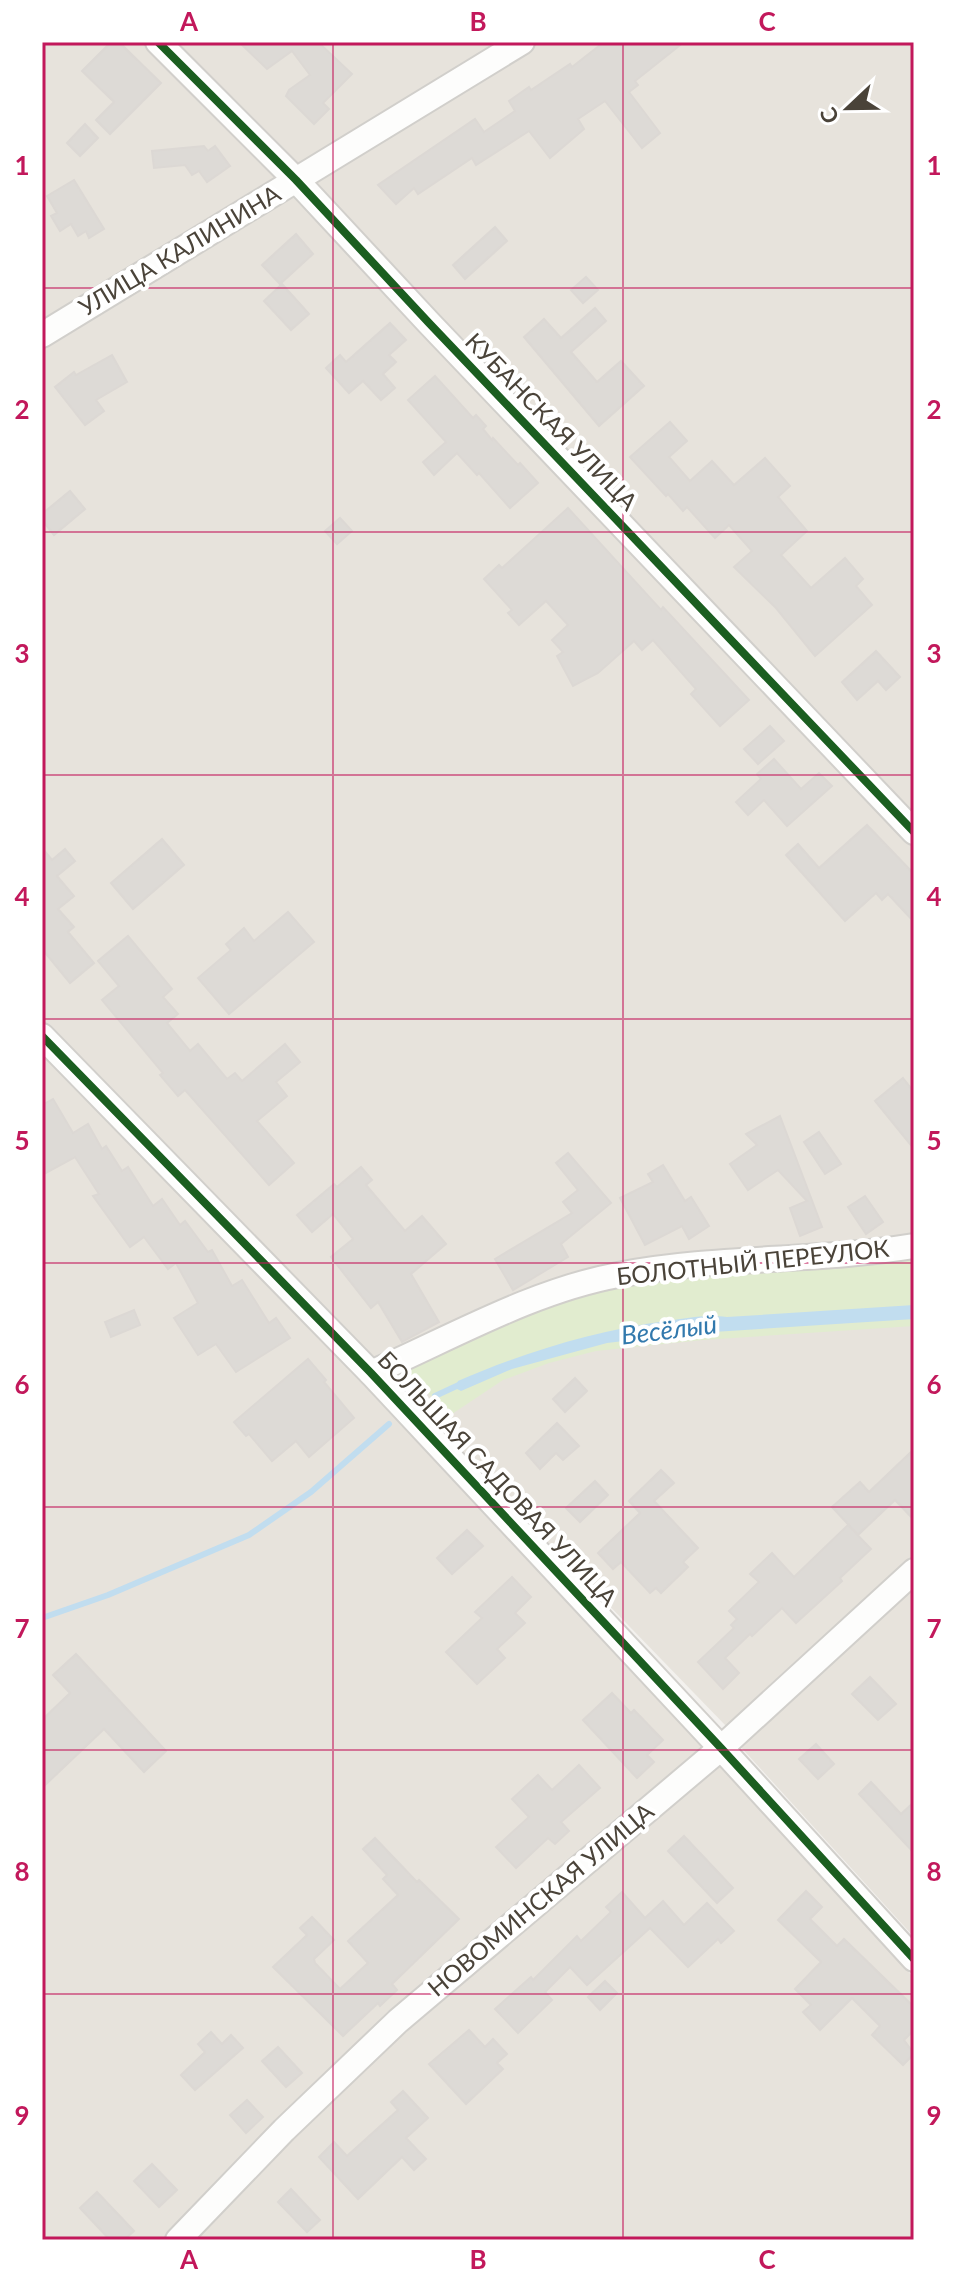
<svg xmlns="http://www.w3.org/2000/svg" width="956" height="2282" viewBox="0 0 956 2282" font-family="Lato,sans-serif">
<rect width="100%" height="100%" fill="#f3f1ee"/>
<g fill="#e7e3dc">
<path d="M42 42H914V1556L727 1727 42 1021Z"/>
<path d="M42 1053 364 1384 683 1724 914 1978V2240H42Z"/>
<path d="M914 1583V1937L739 1745Z"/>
</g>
<path fill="#e1eccf" d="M914 1253V1326L703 1340 596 1351 549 1363 503 1380 449 1416 407 1370 525 1313 625 1281Z"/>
<path fill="#c1ddef" d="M914 1305V1319L682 1334 607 1343 512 1369 461 1391 455 1388 458 1381C525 1352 594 1331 666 1321 689 1318 704 1314 727 1317Z"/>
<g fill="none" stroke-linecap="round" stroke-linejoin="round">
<g stroke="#c1ddef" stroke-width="6">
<path d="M435 1396 463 1383"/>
<path d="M42 1618 108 1595 249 1535 311 1492 389 1424"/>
</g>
</g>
<g fill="#dddad6" stroke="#dcd8d4" stroke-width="2">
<path d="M111 42H119L161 83 110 134 96 120 114 102 82 71Z"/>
<path d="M239 42H318L352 74 323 103 329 109 314 124 286 96 289 90 310 75 292 51 267 69Z"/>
<path d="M604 42H684L635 81 638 85 629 92 660 133 642 148 605 101 578 119 584 129 550 158 529 131 476 165 472 158 418 194 414 188 396 204 378 185 475 119 484 132 515 111 509 101 529 87 531 90 570 64 572 67Z"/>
<path d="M85 124 98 138 80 156 67 143Z"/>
<path d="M204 146 208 151 215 146 230 166 207 182 199 171 192 175 185 165 154 168 152 151Z"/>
<path d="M74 180 104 229 89 238 86 231 78 236 71 224 60 231 51 216 57 213 47 196Z"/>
<path d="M495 227 507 241 465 279 453 265Z"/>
<path d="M296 234 313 254 280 284 262 265Z"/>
<path d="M586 277 598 290 583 303 571 290Z"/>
<path d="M282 284 309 314 291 330 264 301Z"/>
<path d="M595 308 606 321 571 352 597 382 621 361 644 386 599 426 524 337 544 319 561 338Z"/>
<path d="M390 323 406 340 389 355 396 362 383 374 395 388 381 400 363 381 349 393 326 368 340 355 346 362Z"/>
<path d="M112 355 127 382 96 400 104 411 85 425 55 387 74 372 76 375Z"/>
<path d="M435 376 473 418 476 415 486 426 483 429 492 440 493 438 518 465 520 463 538 483 510 508 479 473 477 475 457 453 434 475 423 462 446 442 408 400Z"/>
<path d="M670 422 687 441 669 457 690 481 712 461 734 485 765 458 790 486 778 497 807 531 781 555 811 588 845 558 863 579 856 586 872 605 815 656 776 608 734 567 752 551 729 525 715 538 687 507 683 511 668 494 666 496 630 457Z"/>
<path d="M70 491 85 509 54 535 42 520V514Z"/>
<path d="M568 508 661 610 663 607 749 700 720 726 691 694 696 689 653 640 642 650 634 641 598 673 573 686 557 656 563 652 552 640 568 625 546 601 519 625 508 613 512 610 484 579 499 565 502 568Z"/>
<path d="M340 518 352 531 337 544 325 531Z"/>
<path d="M876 651 900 677 886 690 878 681 857 700 842 682Z"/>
<path d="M770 726 784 741 758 764 744 749Z"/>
<path d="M774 759 801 789 819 773 832 786 787 826 764 800 748 815 736 802 761 779 757 774Z"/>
<path d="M867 825 914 874V922L888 894 882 900 876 893 845 921 786 855 798 844 819 868Z"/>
<path d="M162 839 184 865 133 909 111 883Z"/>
<path d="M42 848 52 860 65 849 75 861 57 876 74 896 58 909 74 927 68 932 94 963 70 983 42 949Z"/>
<path d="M288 912 314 942 229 1014 198 978 231 950 226 944 244 928 254 941Z"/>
<path d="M128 936 172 989 163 997 178 1014 167 1023 190 1051 198 1044 227 1079 235 1073 242 1081 285 1044 300 1062 276 1082 287 1096 257 1121 294 1163 269 1185 185 1090 178 1096 160 1075 163 1073 102 1000 119 986 98 961Z"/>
<path d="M903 1078 914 1092V1149L875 1101Z"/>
<path d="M53 1099 73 1133 88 1124 102 1149 106 1146 122 1171 128 1167 153 1206 162 1199 180 1225 185 1221 208 1252 212 1250 232 1286 242 1280 269 1323 276 1318 290 1338 236 1372 216 1344 198 1355 174 1318 198 1303 176 1263 168 1269 144 1237 130 1247 93 1196 99 1194 75 1157 42 1175V1105Z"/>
<path d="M780 1116 822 1227 800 1236 790 1208 807 1201 778 1170 748 1190 730 1164 757 1145 746 1134Z"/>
<path d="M819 1132 841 1164 825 1174 804 1142Z"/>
<path d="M568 1153 611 1203 561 1244 568 1257 513 1290 495 1259 572 1213 563 1202 578 1190 556 1163Z"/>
<path d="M663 1165 685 1201 691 1197 709 1226 689 1239 682 1226 645 1245 620 1198 653 1182 648 1174Z"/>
<path d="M361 1167 372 1180 366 1185 405 1231 422 1216 446 1244 411 1274 439 1322 402 1342 378 1302 371 1308 331 1257 353 1239 333 1214 312 1232 297 1215 334 1184 337 1187Z"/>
<path d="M865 1196 883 1222 866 1234 848 1207Z"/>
<path d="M134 1310 140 1325 111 1337 105 1322Z"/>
<path d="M308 1359 326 1380 324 1382 354 1418 309 1457 296 1441 272 1461 249 1434 246 1436 234 1422Z"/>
<path d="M575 1378 587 1391 565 1412 553 1399Z"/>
<path d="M557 1423 579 1446 563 1460 556 1453 540 1469 526 1453Z"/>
<path d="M914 1449V1520L895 1500 858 1535 832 1507 860 1482 869 1492Z"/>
<path d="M661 1470 674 1483 654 1501 698 1548 683 1562 688 1567 661 1593 656 1588 650 1593 621 1562 613 1569 598 1553 640 1513 629 1501Z"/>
<path d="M595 1481 608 1495 580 1522 566 1508Z"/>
<path d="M848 1525 871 1549 840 1578 842 1581 796 1623 782 1608 752 1636 750 1634 725 1658 739 1673 723 1689 698 1662 734 1628 731 1625 737 1619 729 1611 759 1582 750 1574 772 1553 794 1577Z"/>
<path d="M467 1530 483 1546 452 1574 437 1558Z"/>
<path d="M512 1577 531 1597 515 1613 525 1623 497 1649 505 1658 477 1684 446 1652 482 1618 475 1612Z"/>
<path d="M76 1654 166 1751 144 1772 104 1729 42 1788V1720L70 1693 53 1675Z"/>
<path d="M870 1677 896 1704 878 1720 852 1694Z"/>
<path d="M612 1693 631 1713 634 1710 663 1740 647 1755 654 1762 637 1778 583 1720Z"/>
<path d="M816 1744 834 1764 818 1779 799 1759Z"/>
<path d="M579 1765 600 1788 561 1822 569 1831 555 1844 548 1838 516 1868 496 1847 529 1817 512 1799 538 1775 552 1790Z"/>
<path d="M871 1782 901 1814 914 1802V1853L859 1794Z"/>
<path d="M684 1836 733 1888 717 1903 668 1851Z"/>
<path d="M375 1838 417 1882 419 1880 459 1919 392 1984 397 1990 380 2006 378 2003 343 2036 273 1967 307 1935 300 1928 312 1917 334 1940 314 1959 315 1963 340 1989 368 1963 348 1941 398 1895 383 1879 387 1875 363 1849Z"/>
<path d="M806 1891 822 1907 810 1919 837 1946 844 1939 914 2007V2030L904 2040 914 2054 903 2065 872 2035 880 2026 852 1998 820 2030 803 2012 811 2005 795 1989 821 1962 778 1920Z"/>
<path d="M622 1892 645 1918 663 1901 684 1925 707 1903 734 1931 721 1943 718 1939 688 1967 650 1928 587 1985 570 1967 545 1992 552 2000 518 2033 495 2009 531 1977 533 1980 577 1936 581 1941 611 1912 606 1907Z"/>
<path d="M605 1981 617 1993 600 2010 588 1997Z"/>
<path d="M469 2030 485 2047 493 2039 507 2054 497 2063 503 2069 466 2104 429 2064Z"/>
<path d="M211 2032 222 2044 231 2035 243 2048 195 2090 181 2075 205 2052 198 2044Z"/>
<path d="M278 2047 302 2073 286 2087 262 2061Z"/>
<path d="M403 2091 428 2118 406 2138 426 2159 414 2170 402 2157 358 2199 319 2157 334 2142 347 2156 398 2110 391 2102Z"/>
<path d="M247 2100 263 2117 246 2133 230 2115Z"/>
<path d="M152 2164 177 2190 159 2207 134 2181Z"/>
<path d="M291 2189 320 2220 307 2232 278 2202Z"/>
<path d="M97 2192 134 2231 124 2240H110L80 2208Z"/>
</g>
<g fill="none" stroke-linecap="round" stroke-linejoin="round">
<g stroke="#d1cfcb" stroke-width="28">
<g id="minor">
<path d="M158 42 296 180 429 323 914 832"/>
<path d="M42 335 522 42"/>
<path d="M42 1036 371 1373 721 1748 914 1959"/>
<path d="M371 1373C451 1338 532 1291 618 1275 715 1256 816 1262 914 1246"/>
<path d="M178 2240 284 2130 398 2021 721 1748 914 1571"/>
</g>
</g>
<use href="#minor" stroke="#fdfdfc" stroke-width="24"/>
<g stroke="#fff" stroke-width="13">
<g id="cycleway">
<path d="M158 42 296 180 429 323 914 832"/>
<path d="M42 1036 371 1373 721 1748 914 1959"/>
</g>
</g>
<use href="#cycleway" stroke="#1b5e20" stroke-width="8"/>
</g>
<path fill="none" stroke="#c2185b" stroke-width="2" stroke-opacity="0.55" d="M333 42V2240M623 42V2240M42 288H914M42 532H914M42 775H914M42 1019H914M42 1263H914M42 1507H914M42 1750H914M42 1994H914"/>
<g text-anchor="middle" stroke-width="8" stroke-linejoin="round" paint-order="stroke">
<g font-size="24" fill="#4a4339" stroke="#fff">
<text transform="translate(180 251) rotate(-31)" y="8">УЛИЦА КАЛИНИНА</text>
<text transform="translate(551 422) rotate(46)" y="8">КУБАНСКАЯ УЛИЦА</text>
<text transform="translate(753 1263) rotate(-6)" y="8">БОЛОТНЫЙ ПЕРЕУЛОК</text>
<text transform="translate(497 1479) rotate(47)" y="8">БОЛЬШАЯ САДОВАЯ УЛИЦА</text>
<text transform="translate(541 1900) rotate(-40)" y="8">НОВОМИНСКАЯ УЛИЦА</text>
</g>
<g font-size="26" font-style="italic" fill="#3279ad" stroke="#fff">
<text transform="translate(669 1330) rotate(-7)" y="9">Весёлый</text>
</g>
</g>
<rect width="956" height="2282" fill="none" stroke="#ffffff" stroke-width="88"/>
<g transform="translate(848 108) rotate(248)" stroke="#ffffff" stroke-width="6" paint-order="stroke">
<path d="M0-6L14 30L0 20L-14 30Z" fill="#4a4339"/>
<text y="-12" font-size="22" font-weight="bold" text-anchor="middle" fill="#4a4339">С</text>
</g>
<rect x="44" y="44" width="868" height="2194" fill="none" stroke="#c2185b" stroke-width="3"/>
<g font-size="26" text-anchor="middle" font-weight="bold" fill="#c2185b">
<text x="189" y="31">A</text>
<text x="478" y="31">B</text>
<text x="767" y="31">C</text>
<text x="22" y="175">1</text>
<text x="934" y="175">1</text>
<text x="22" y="419">2</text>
<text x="934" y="419">2</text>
<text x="22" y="663">3</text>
<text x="934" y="663">3</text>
<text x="22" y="906">4</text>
<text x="934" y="906">4</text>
<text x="22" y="1150">5</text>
<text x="934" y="1150">5</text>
<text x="22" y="1394">6</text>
<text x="934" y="1394">6</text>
<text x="22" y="1638">7</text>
<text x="934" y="1638">7</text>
<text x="22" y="1881">8</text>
<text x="934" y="1881">8</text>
<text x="22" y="2125">9</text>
<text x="934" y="2125">9</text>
<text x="189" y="2269">A</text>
<text x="478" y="2269">B</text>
<text x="767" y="2269">C</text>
</g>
</svg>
